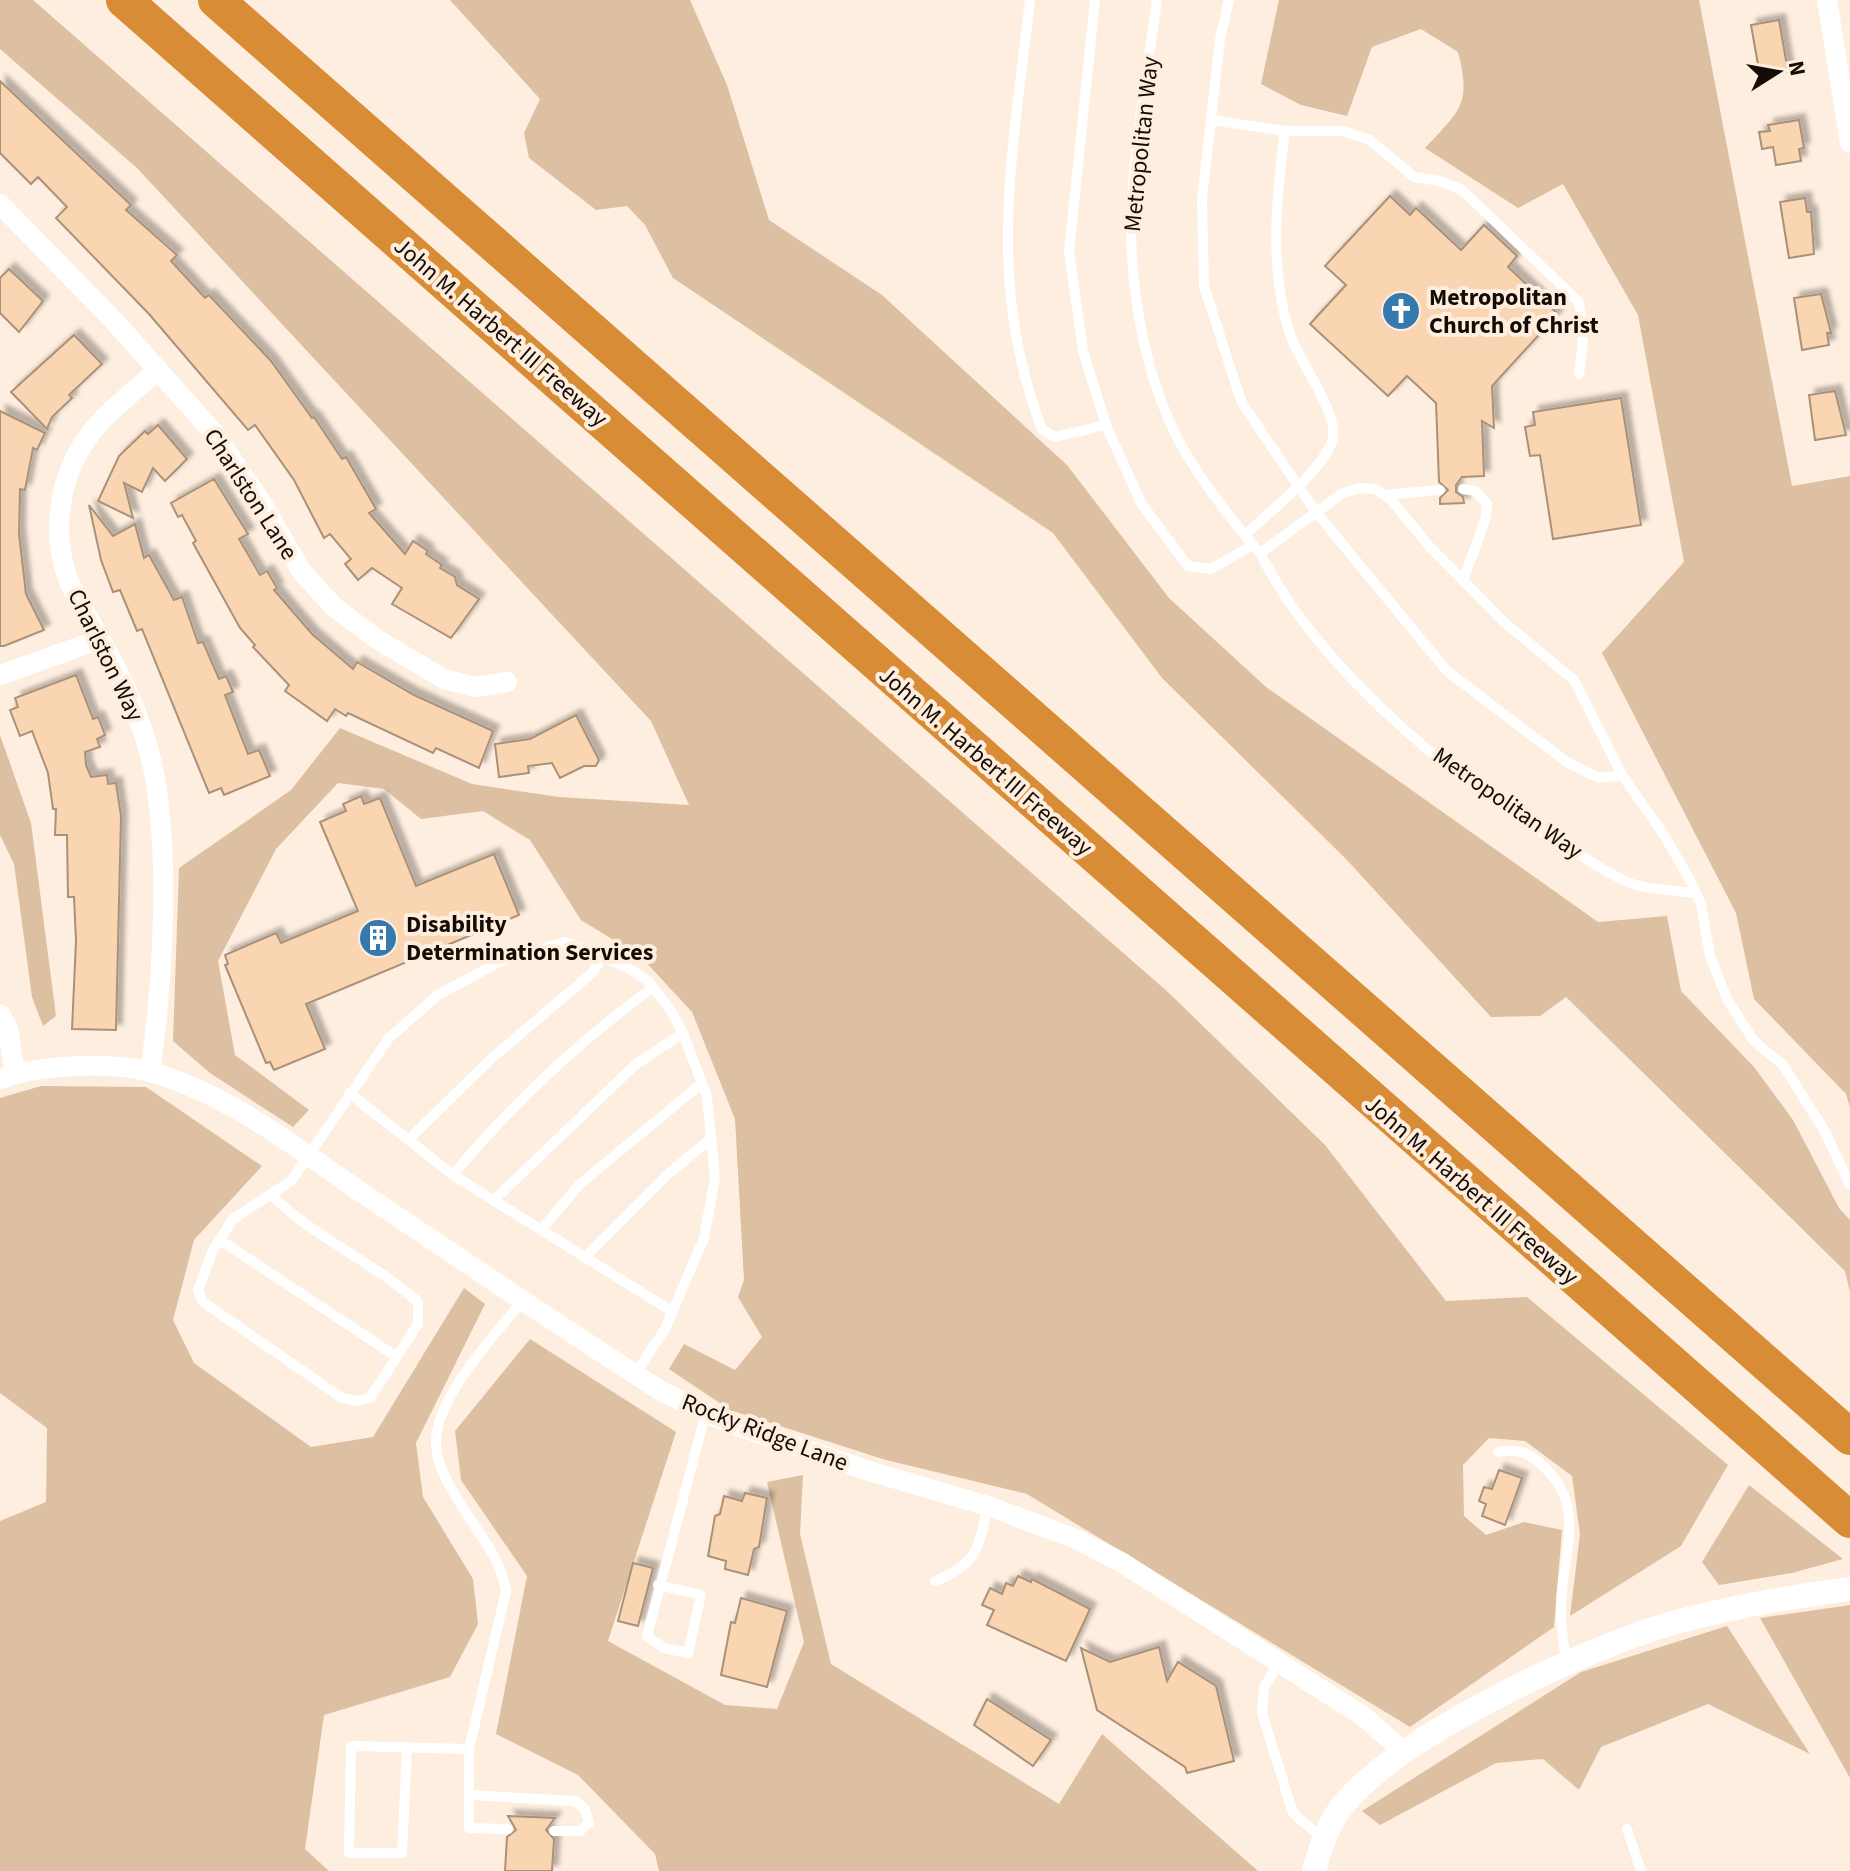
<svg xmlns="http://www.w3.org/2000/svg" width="1850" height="1871" viewBox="0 0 1850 1871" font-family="'Source Sans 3',sans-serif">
<defs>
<filter id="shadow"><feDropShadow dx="6" dy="-6" stdDeviation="2" flood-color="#0004"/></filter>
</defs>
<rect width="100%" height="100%" fill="#feeedf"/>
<g fill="#ddbfa2">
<path d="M0 0H33L1169 993 1325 1145 1446 1301 1527 1297 1728 1465 1681 1546 1570 1616 1580 1534 1572 1476 1525 1441 1489 1438 1463 1465 1464 1516 1486 1535 1524 1522 1562 1530 1554 1627 1410 1727 1027 1494 886 1460 730 1410 669 1369 684 1344 735 1370 762 1337 738 1297 744 1280 735 1119 692 1012 641 957 581 920 530 840 483 811 421 819 384 789 338 783 276 849 218 961 235 1055 309 1110 293 1127 210 1073 173 1041 179 868 291 790 340 728 472 784 559 797 689 805 651 721 137 168 0 49Z"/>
<path d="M450 0H690L727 85 769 220 882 295 1067 465 1169 598 1266 687 1598 922 1667 916 1681 991 1754 1067 1793 1120 1839 1208 1850 1220V1292L1845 1271 1566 997 1540 1016 1491 1017 1346 859 1162 678 1053 533 673 278 645 225 627 206 596 210 529 158 524 133 540 99Z"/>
<path d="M1279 0H1699L1792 486 1850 476V1107L1846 1094 1754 999 1736 913 1602 653 1684 562 1638 315 1563 184 1518 208 1425 148C1459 111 1472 105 1458 52L1421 29 1372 47 1347 116 1301 105 1261 84Z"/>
<path d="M0 735 31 823 56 1016 43 1026 32 997 14 864 0 835Z"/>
<path d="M41 1086 146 1087 262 1166 194 1240 173 1320 194 1363 311 1447 373 1437 464 1288 485 1304 416 1443 423 1497 473 1579 478 1624 450 1677 324 1715 305 1849 329 1871H0V1521L46 1502 47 1428 0 1393V1098Z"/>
<path d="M530 1339 676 1432 608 1641 725 1705 777 1709 804 1642 767 1482 803 1475 800 1534 831 1664 1059 1804 1102 1734 1258 1871H659L655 1854 578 1775 496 1734 527 1576 461 1480 455 1431Z"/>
<path d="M1749 1485 1843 1559 1792 1573 1719 1585 1702 1562Z"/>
<path d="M1850 1605V1778L1760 1618Z"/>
<path d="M1727 1626 1810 1754 1708 1704 1601 1747 1579 1790 1543 1759 1496 1763 1380 1825 1362 1811 1581 1672Z"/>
</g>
<g fill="#fad5b1" stroke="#aa917a" stroke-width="2" filter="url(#shadow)">
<path d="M1779 20 1788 72 1760 76 1751 25Z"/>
<path d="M0 81 131 205 126 210 177 255 171 261 205 298 209 295 271 361 312 418 314 417 342 459 346 457 376 509 369 513 405 554 413 541 428 551 426 554 442 565 440 568 455 577 457 585 479 599 451 638 392 604 402 588 372 568 358 580 345 564 351 559 330 534 324 538 294 480 255 425 248 430 149 314 56 218 67 207 38 177 31 184 0 153Z"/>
<path d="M1799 120 1804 148 1799 149 1801 161 1776 165 1773 147 1762 149 1759 132 1770 131 1768 125Z"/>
<path d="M1390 196 1410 215 1416 208 1461 250 1484 225 1517 256 1508 267 1558 314 1492 386 1494 428 1482 421 1484 476 1462 477 1456 485V492L1463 497 1464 503 1440 504V498L1448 490 1439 482 1436 403 1407 376 1388 396 1310 324 1346 285 1325 266Z"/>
<path d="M1805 198 1807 212H1811L1814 254 1789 258 1780 202Z"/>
<path d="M9 269 43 301 19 332 0 313V278Z"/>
<path d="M1821 294 1831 333H1827L1829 345 1802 350 1794 298Z"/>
<path d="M74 335 102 364 69 395 72 398 52 417 47 429 11 392Z"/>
<path d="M1835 391 1846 435 1815 440 1809 395Z"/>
<path d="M1621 398 1641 525 1553 539 1540 455 1530 456 1525 427 1535 425 1533 412Z"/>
<path d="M0 411 45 433 37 450 33 448 25 490 20 489 19 534 26 594 44 630 4 646H0Z"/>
<path d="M158 425 187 459 165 481 153 468 142 492 124 483 133 518 98 501 119 456 145 431 148 434Z"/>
<path d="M214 479 248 534 239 539 260 575 267 571 277 588 274 590 312 634 353 669 357 662 414 695 493 731 479 768 436 748 433 753 348 713 346 716 335 709 327 721 285 691 289 685 253 647 255 645 240 628 193 543 196 541 182 515 178 517 171 503Z"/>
<path d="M89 505 113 536 135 524 144 558 149 555 174 600 182 597 198 643 203 642 219 679 226 676 233 692 225 695 248 754 259 750 270 776 224 795 221 788 209 793 142 629 137 631 120 590 113 592 101 560Z"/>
<path d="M76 675 93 719 98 717 105 735 97 739 100 747 85 752 86 765 91 777 107 775 108 784 116 783 121 816 116 1030 72 1029 76 941 74 897H68L67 835H55L56 809H53L48 773 32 731 20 736 10 710 18 707 15 698Z"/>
<path d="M576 715 599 760 596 766H584L560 778 552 763 528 766 529 773 499 777 495 744 530 739Z"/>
<path d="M361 796 364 804 380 798 416 886 494 854 519 915 306 1004 325 1049 274 1070 270 1062 266 1063 225 965 228 964 225 955 276 933 281 943 358 911 320 822 346 811 343 804Z"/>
<path d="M1499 1470 1522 1478 1505 1525 1482 1516 1486 1504 1479 1501 1484 1487 1492 1489Z"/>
<path d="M745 1493 767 1498 759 1547 754 1549 748 1575 725 1569 726 1561 708 1556 715 1516 720 1514 724 1496 742 1501Z"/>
<path d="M633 1563 653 1568 638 1626 618 1621Z"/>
<path d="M1018 1576 1031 1582 1032 1579 1090 1609 1066 1661 987 1625 994 1610 982 1605 990 1588 1002 1594 1006 1583 1013 1586Z"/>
<path d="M741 1598 787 1611 767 1687 721 1675 731 1622 735 1623Z"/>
<path d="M1159 1647 1167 1681 1178 1662 1216 1686 1234 1761 1187 1773 1185 1767 1097 1710 1081 1648 1110 1662Z"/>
<path d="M987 1699 1051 1740 1033 1766 974 1725Z"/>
<path d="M508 1816 555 1818 546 1830 554 1839 552 1871H505L507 1837 516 1830Z"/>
</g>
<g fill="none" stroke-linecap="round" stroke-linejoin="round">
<g stroke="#fff" stroke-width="10">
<path d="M1030 0C1013 152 985 282 1042 429L1055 437 1106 425 1141 503 1188 566 1211 569 1253 545 1260 553"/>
<path d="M1095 0 1069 252 1083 351 1106 425"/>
<path d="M1157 0C1148 66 1136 132 1132 199 1127 277 1143 372 1179 441 1199 478 1226 513 1253 545"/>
<path d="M1229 0 1220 39 1202 199 1204 287 1242 403 1315 511 1447 671 1567 762 1599 778 1622 775"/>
<path d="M1211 120 1285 131C1276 198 1268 278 1293 342 1303 366 1341 418 1332 442 1318 475 1271 510 1245 535"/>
<path d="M1285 131H1343L1370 140 1414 177 1439 181 1462 190 1578 301C1585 326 1583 348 1579 374"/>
<path d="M1463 489 1475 491 1487 504 1486 517 1463 581"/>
<path d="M1385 495 1440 490"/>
<path d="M1696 893C1677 891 1655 890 1636 885 1618 880 1599 866 1583 857 1466 793 1320 672 1260 553L1343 493 1359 488 1375 489 1391 500 1430 547 1505 623 1574 680 1622 775 1664 835 1691 882 1701 904 1710 956 1727 999 1754 1041 1783 1065 1823 1128 1850 1185"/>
<path d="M349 1093 453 1175 673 1312"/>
<path d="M409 1139 492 1058 592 973 603 957"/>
<path d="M453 1175C510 1106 581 1040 653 987"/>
<path d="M271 1195C315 1238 372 1261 418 1302V1324L370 1398 357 1401 342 1398 203 1302 198 1290 213 1250 233 1219 291 1181 389 1038 438 995 501 961 565 942 627 967 649 982 671 1011 683 1033 707 1097 715 1178 704 1238 665 1329 635 1374"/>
<path d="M494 1200 635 1065 683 1033"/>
<path d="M541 1230 580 1184 702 1083"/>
<path d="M220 1240 397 1357"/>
<path d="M584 1258 669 1173 712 1138"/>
<path d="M1498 1452C1520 1448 1532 1454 1547 1470 1587 1510 1561 1559 1561 1607 1560 1625 1564 1645 1566 1663"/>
<path d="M935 1581C978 1564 978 1549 988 1506"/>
<path d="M658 1585 701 1595 688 1653 664 1648 647 1636 706 1412"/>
<path d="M1279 1663 1264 1687 1262 1713 1293 1813 1322 1838"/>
<path d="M407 1747 402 1853H349L351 1746 469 1749 506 1591C500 1557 482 1539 465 1511 452 1490 437 1469 436 1444 434 1399 495 1335 523 1300"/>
<path d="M469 1749V1828L508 1829"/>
<path d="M469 1795 575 1801 585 1809 589 1823 580 1831H554"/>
<path d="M1627 1829 1641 1871"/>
</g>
<g stroke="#fff" stroke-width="20">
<path d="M1827 0 1850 143"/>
<path d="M0 204 116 323 213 432 260 500 302 572 334 607 378 640 444 679 475 687 507 682"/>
<path d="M0 675 101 639"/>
<path d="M0 1014 8 1029 15 1074"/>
<path d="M150 1072C163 983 171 851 152 763 142 720 123 679 101 640 90 619 75 599 67 576 51 530 60 475 88 437 107 411 135 391 158 370"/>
<path d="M0 1079C38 1065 110 1061 150 1072 228 1093 299 1150 365 1195 464 1261 562 1328 663 1392L726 1422 869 1471 988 1506 1076 1539 1121 1562 1363 1716 1405 1753"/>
</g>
<path stroke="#fff" stroke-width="24" d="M1314 1871C1320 1847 1328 1824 1343 1805 1399 1736 1575 1654 1659 1627 1722 1608 1786 1598 1850 1589"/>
<g stroke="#d88c35" stroke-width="36">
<path d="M124 0 1850 1520"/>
<path d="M216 0 1850 1437"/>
</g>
</g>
<defs>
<g id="church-disc" transform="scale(2)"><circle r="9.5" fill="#3579af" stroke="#feeedf"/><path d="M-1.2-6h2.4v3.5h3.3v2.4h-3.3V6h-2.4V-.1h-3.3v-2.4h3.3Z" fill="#fff"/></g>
<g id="building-disc" transform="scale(2)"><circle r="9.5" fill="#3579af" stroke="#feeedf"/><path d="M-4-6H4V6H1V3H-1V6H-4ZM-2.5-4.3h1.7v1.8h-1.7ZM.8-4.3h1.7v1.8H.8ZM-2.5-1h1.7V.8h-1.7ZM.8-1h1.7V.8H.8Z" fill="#fff"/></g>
</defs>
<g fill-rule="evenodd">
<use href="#church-disc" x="1401" y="311"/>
<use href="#building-disc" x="378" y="938"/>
</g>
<g text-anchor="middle" stroke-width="8" stroke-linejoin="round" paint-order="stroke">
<g font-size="24" fill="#150d05" stroke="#feeedf">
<text transform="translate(1141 144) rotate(-84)" y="8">Metropolitan Way</text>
<text transform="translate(501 332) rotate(41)" y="8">John M. Harbert III Freeway</text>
<text transform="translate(251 494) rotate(57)" y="8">Charlston Lane</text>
<text transform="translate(106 655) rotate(64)" y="8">Charlston Way</text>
<text transform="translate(986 761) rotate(41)" y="8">John M. Harbert III Freeway</text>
<text transform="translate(1508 803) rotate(35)" y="8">Metropolitan Way</text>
<text transform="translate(1472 1190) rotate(41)" y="8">John M. Harbert III Freeway</text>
<text transform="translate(765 1432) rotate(21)" y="8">Rocky Ridge Lane</text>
</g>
<g font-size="24" font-weight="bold" fill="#150d05" stroke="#feeedf" text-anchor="start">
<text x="1429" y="305">Metropolitan<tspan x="1429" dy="28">Church of Christ</tspan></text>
<text x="406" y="932">Disability<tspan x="406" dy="28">Determination Services</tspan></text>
</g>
</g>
<g transform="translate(1778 72) rotate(79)" stroke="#feeedf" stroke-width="6" paint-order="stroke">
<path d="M0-6L14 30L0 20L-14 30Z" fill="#150d05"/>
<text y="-12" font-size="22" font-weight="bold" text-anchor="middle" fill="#150d05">N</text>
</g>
</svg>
